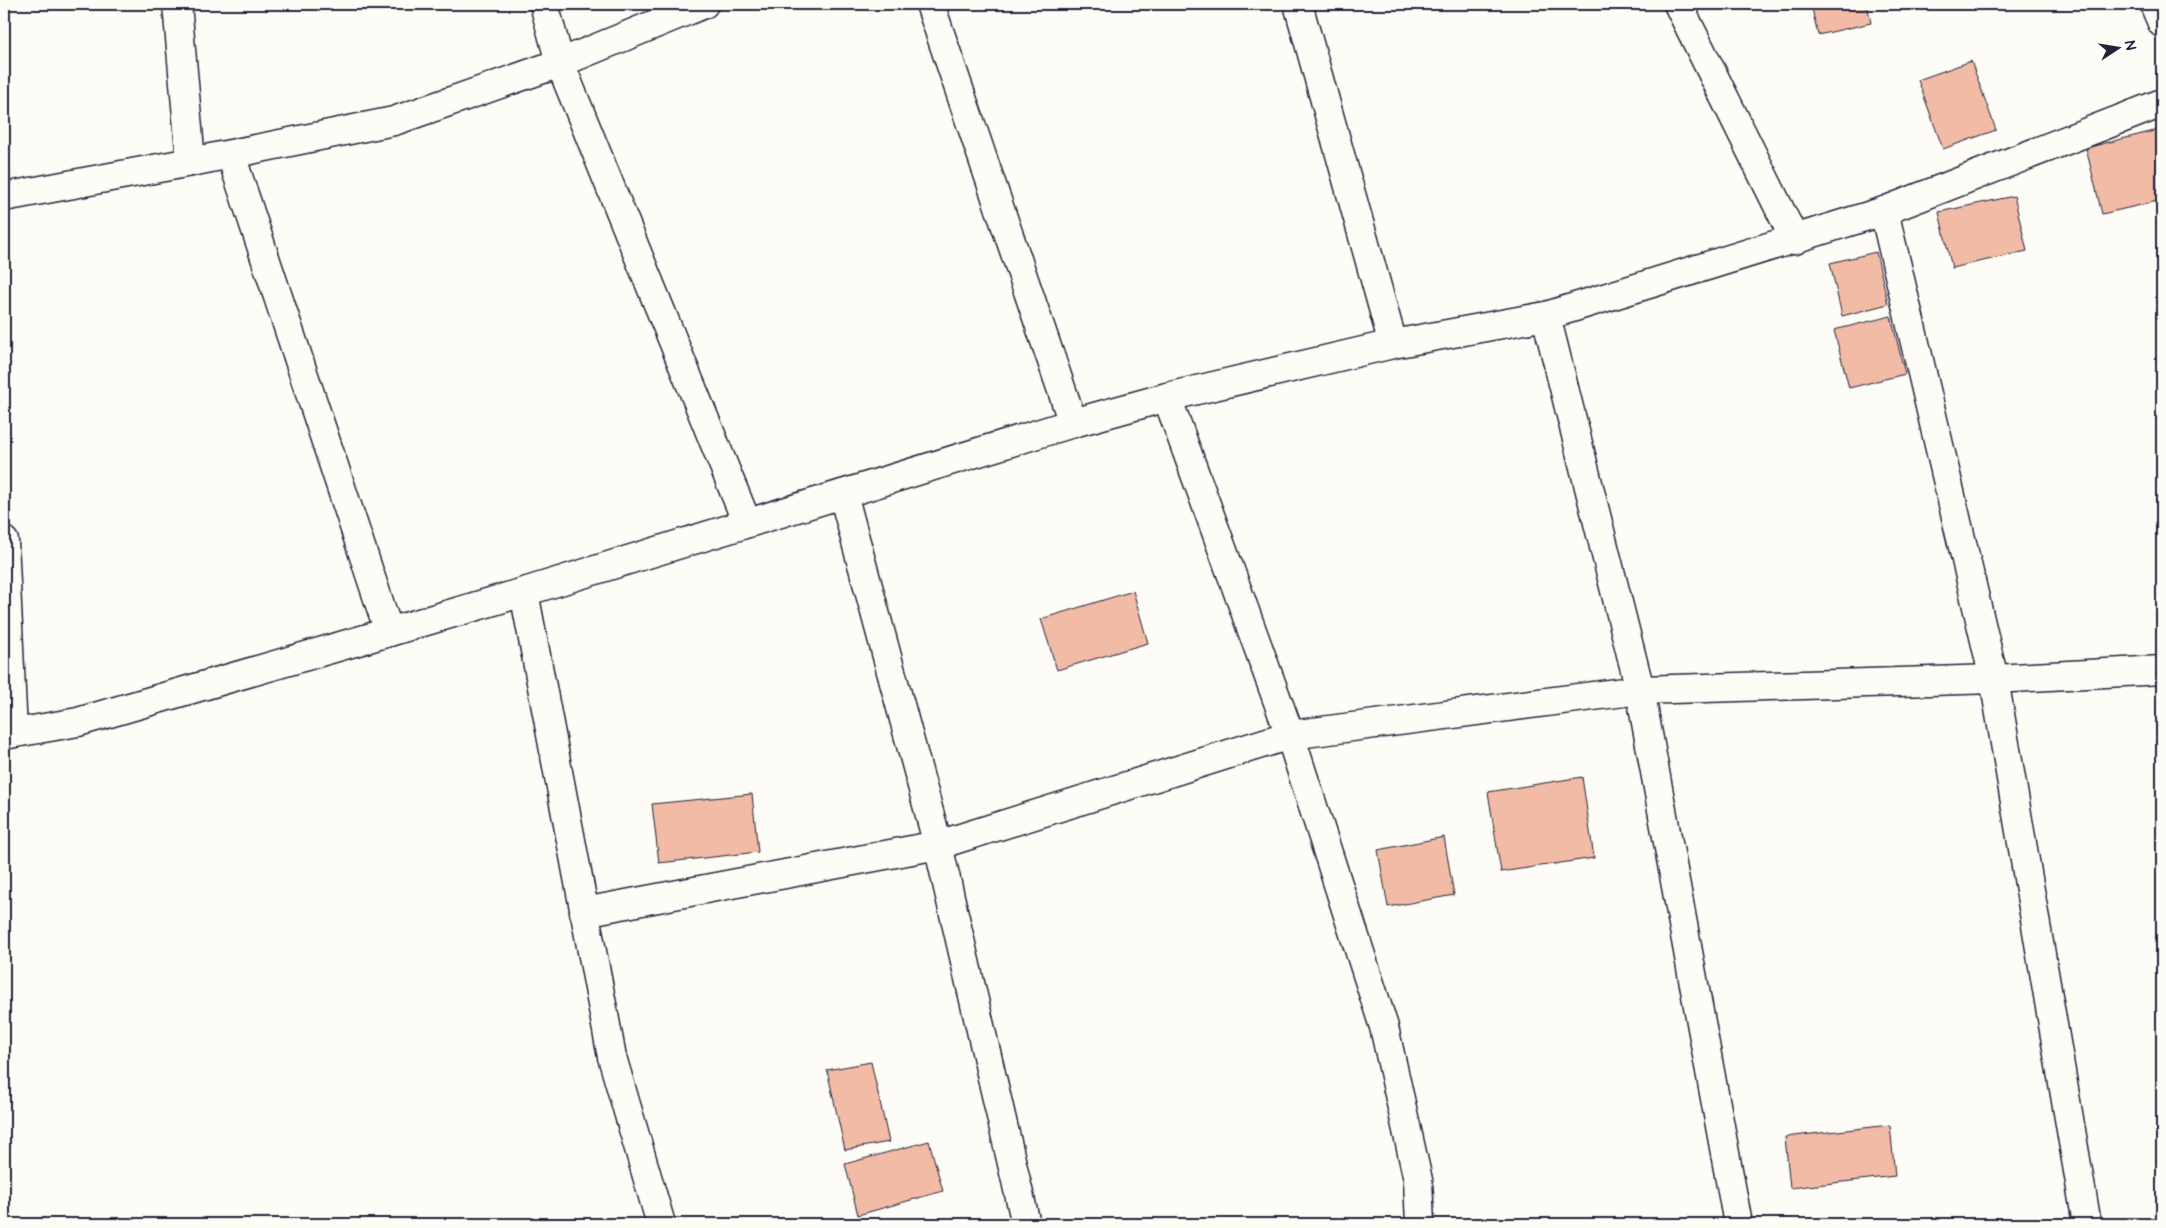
<svg xmlns="http://www.w3.org/2000/svg" width="2166" height="1228" viewBox="0 0 2166 1228" font-family="'Architects Daughter',sans-serif">
<rect width="100%" height="100%" fill="#fdfcf7"/>
<filter id="ink" filterUnits="userSpaceOnUse"><feTurbulence type="fractalNoise" baseFrequency=".02" numOctaves="2"/><feDisplacementMap in="SourceGraphic" scale="10" xChannelSelector="R" yChannelSelector="G"/><feConvolveMatrix kernelMatrix="1 2 1 2 8 2 1 2 1" color-interpolation-filters="sRGB"/></filter>
<g filter="url(#ink)">
<g fill="#f1bba5" stroke="#22223b">
<path d="M1811 4H1867L1871 23 1818 35Z"/>
<path d="M1971 61 1996 130 1943 149 1918 80Z"/>
<path d="M2162 129V200L2102 214 2086 148Z"/>
<path d="M2014 196 2027 251 1952 268 1939 212Z"/>
<path d="M1876 252 1888 304 1842 316 1830 263Z"/>
<path d="M1891 316 1905 374 1849 388 1834 330Z"/>
<path d="M1133 591 1148 643 1057 670 1041 619Z"/>
<path d="M1582 777 1594 858 1501 872 1488 792Z"/>
<path d="M752 794 758 852 659 863 652 804Z"/>
<path d="M1444 837 1454 895 1388 907 1378 850Z"/>
<path d="M871 1062 889 1142 845 1150 827 1070Z"/>
<path d="M1890 1125 1895 1176 1790 1188 1785 1137Z"/>
<path d="M929 1141 943 1191 858 1215 845 1164Z"/>
</g>
<g fill="none" stroke-linecap="round" stroke-linejoin="round">
<g stroke="#22223b" stroke-width="31">
<g id="street">
<path d="M177 4 191 162"/>
<path d="M544 4 560 63 747 523"/>
<path d="M930 4 1073 423"/>
<path d="M1298 4 1393 344"/>
<path d="M1678 4 1795 240"/>
<path d="M2154 4 2162 23"/>
<path d="M231 155 389 632"/>
<path d="M4 197 191 162 394 121 560 63 704 4"/>
<path d="M1884 211 1994 679 2087 1224"/>
<path d="M1546 316 1640 690 1738 1224"/>
<path d="M1167 397 1290 735 1384 1027 1418 1180 1420 1224"/>
<path d="M843 494 938 845 1026 1224"/>
<path d="M4 541 13 733"/>
<path d="M524 592 612 1057 661 1224"/>
<path d="M4 735 78 722 389 632 524 592 1073 423 1167 397 1393 344 1546 316 1884 211 2162 103"/>
<path d="M584 912 938 845 1290 735 1640 690 1994 679 2162 670"/>
</g>
</g>
<use href="#street" stroke="#fdfcf7" stroke-width="28"/>
</g>
</g>
<rect width="2166" height="1228" fill="none" stroke="#fdfcf7" stroke-width="20"/>
<rect x="10" y="10" width="2146" height="1208" fill="none" stroke="#22223b" stroke-width="2" filter="url(#ink)"/>
<g transform="translate(2118 48) rotate(78)" stroke="#fdfcf7" stroke-width="4" paint-order="stroke">
<path d="M0-4L9 19L0 12L-9 19Z" fill="#22223b"/>
<text y="-8" font-size="14" font-weight="bold" text-anchor="middle" fill="#22223b">N</text>
</g>
</svg>
